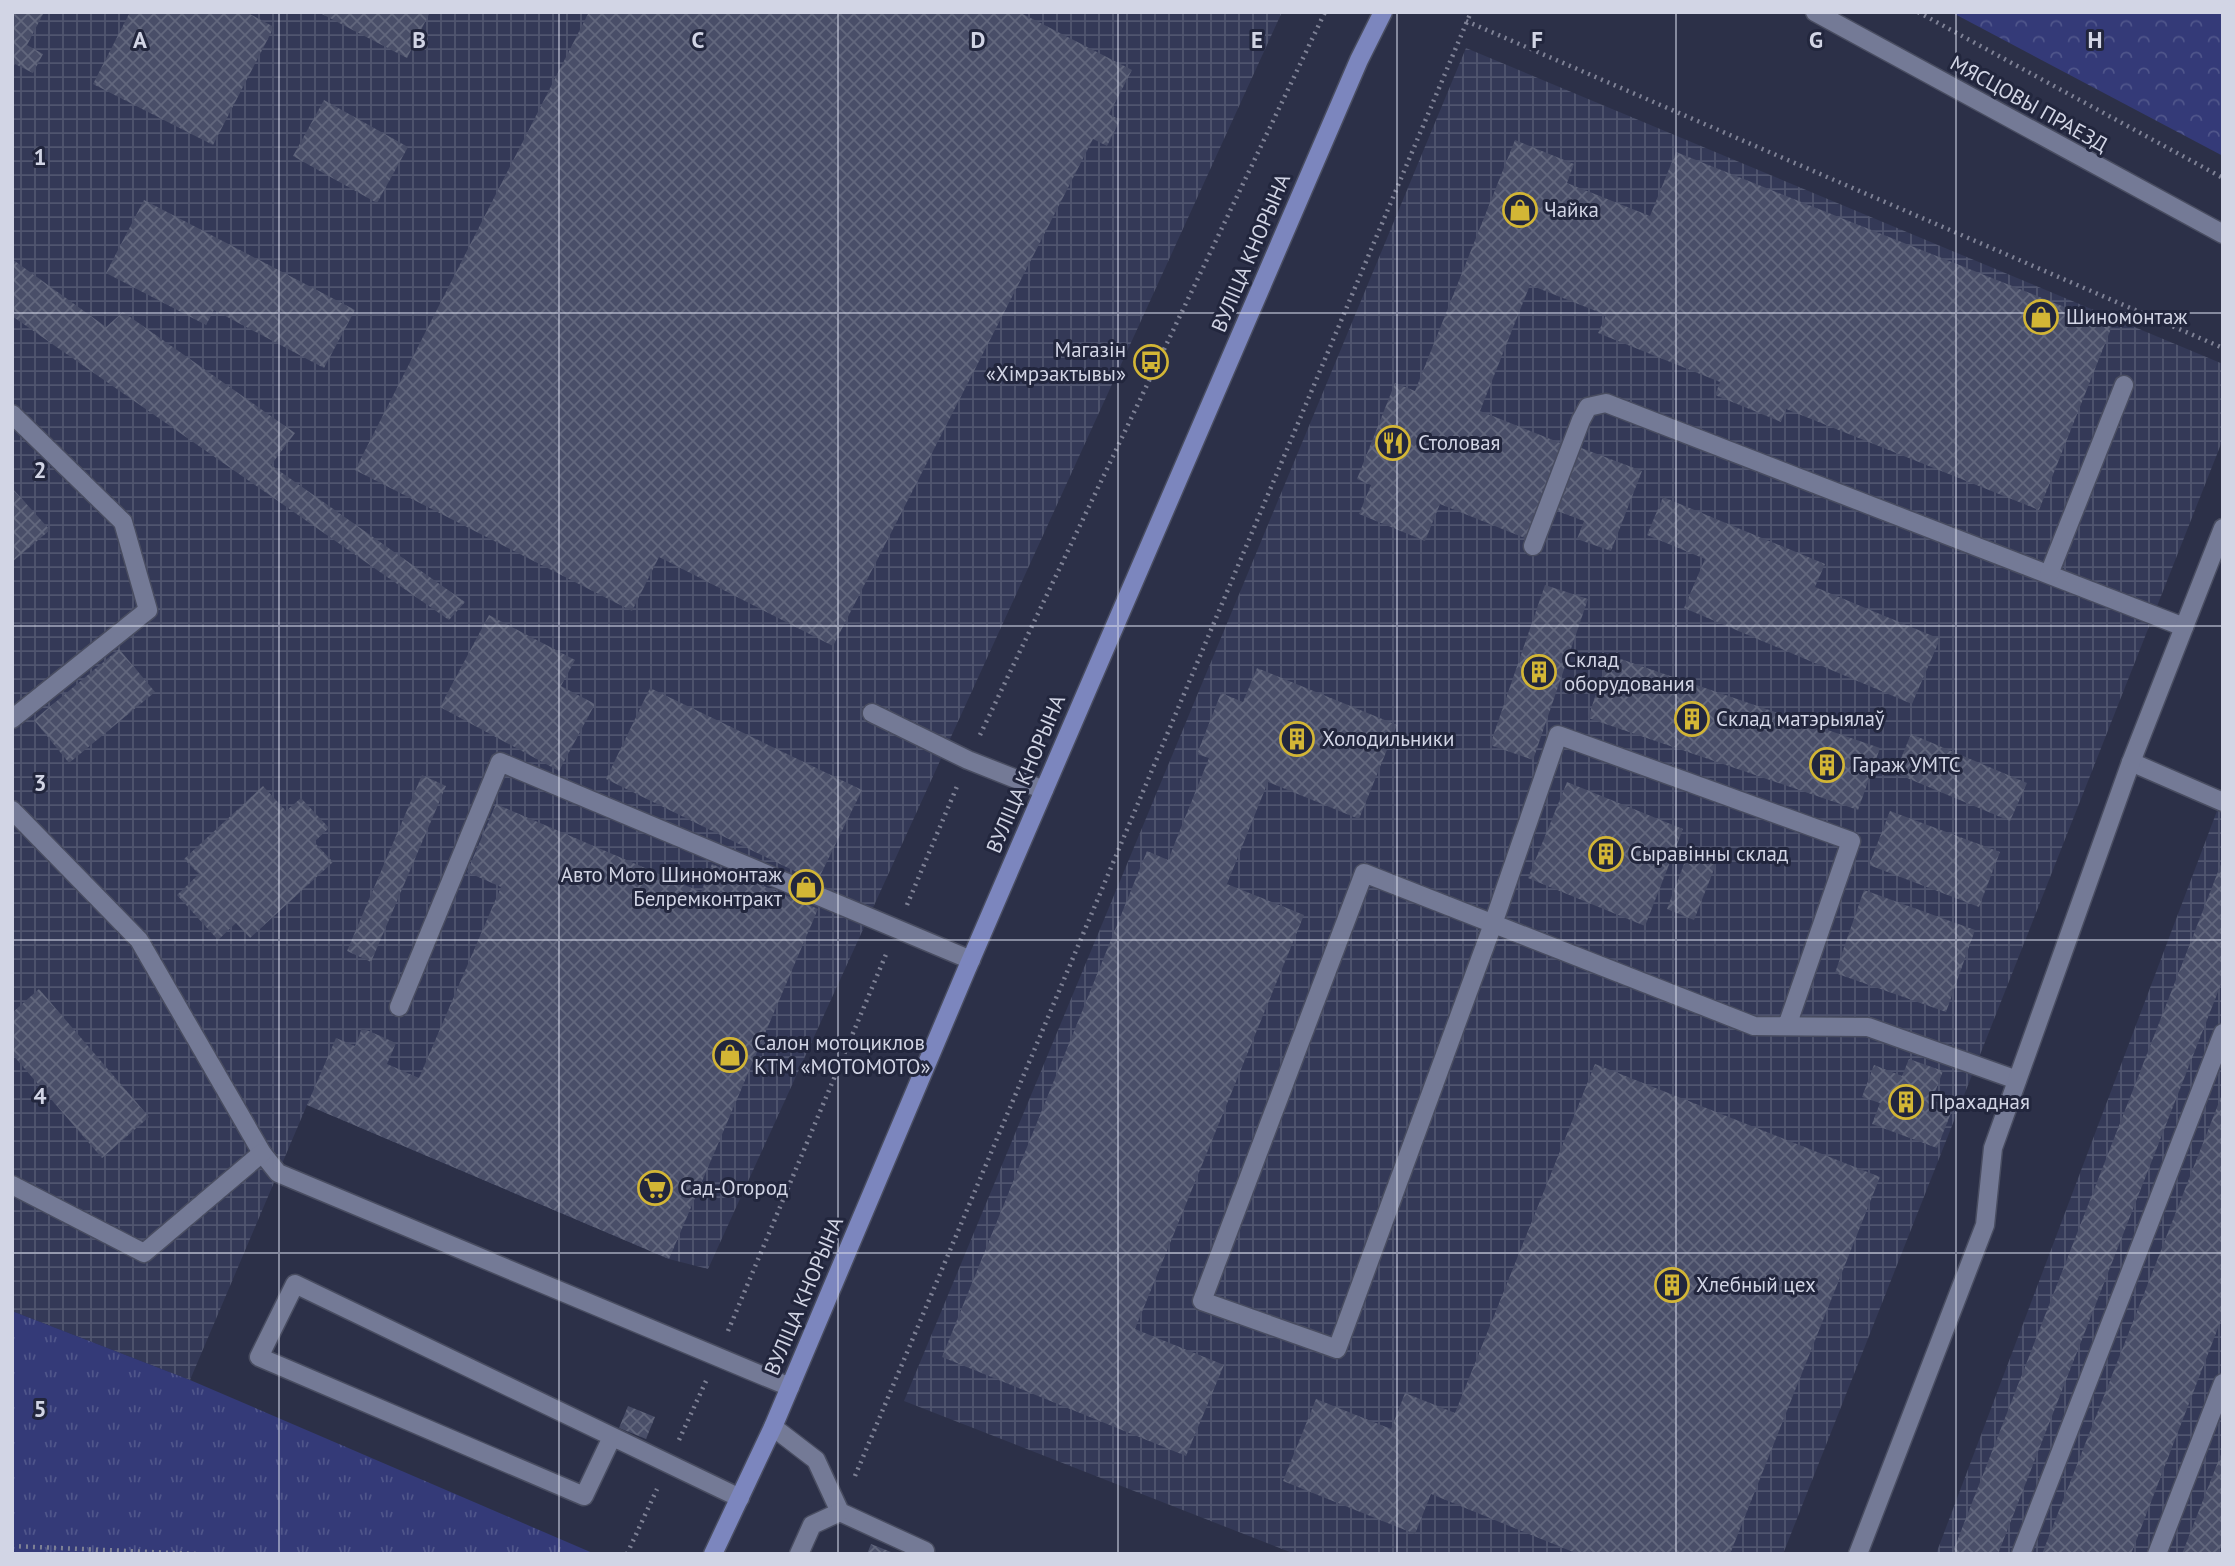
<svg xmlns="http://www.w3.org/2000/svg" width="2235" height="1566" viewBox="0 0 2235 1566" font-family="'PT Sans',sans-serif">
<defs>
<pattern id="industrial-grid" width="8" height="8" patternUnits="userSpaceOnUse" patternTransform="scale(1.75)"><rect width="8" height="8" fill="#343957"/><path d="M0 4h8M4 0v8" fill="none" stroke="#50556f"/></pattern>
<pattern id="grass-tufts" width="24" height="20" patternUnits="userSpaceOnUse" patternTransform="scale(1.75)"><rect width="24" height="20" fill="#343a78"/><path d="M3 7l-1-3M5 7V3M7 7l1-3M15 17l-1-3M17 17v-4M19 17l1-3" fill="none" stroke="#50568b"/></pattern>
<pattern id="forest-crowns" width="20" height="18" patternUnits="userSpaceOnUse" patternTransform="scale(1.75)"><rect width="20" height="18" fill="#343a78"/><path d="M2 6a3 3 0 1 1 6 0M12 15a3 3 0 1 1 6 0" fill="none" stroke="#50568b"/></pattern>
<pattern id="building-cross-hatch" width="8" height="8" patternUnits="userSpaceOnUse" patternTransform="scale(1.75)"><rect width="8" height="8" fill="#494e68"/><path d="M0 0l8 8M0 8l8-8" fill="none" stroke="#62677d"/></pattern>
</defs>
<rect width="100%" height="100%" fill="#2c3048"/>
<g fill="url(#industrial-grid)">
<path d="M12 12H1282L708 1269 669 1259 307 1105 190 1380 12 1311Z"/>
<path d="M1466 48 2223 364V439L1783 1554H1295L904 1401Z"/>
<path d="M2223 795V1554H1936Z"/>
</g>
<path fill="url(#grass-tufts)" d="M12 1311 190 1380 595 1554H12Z"/>
<path fill="url(#forest-crowns)" d="M1951 12H2223V156Z"/>
<g fill="url(#building-cross-hatch)">
<path d="M12 12H44L27 45 43 54 33 73 15 64 12 69Z"/>
<path d="M130 12H246L274 27 213 145 93 84Z"/>
<path d="M318 12H430L407 58Z"/>
<path d="M589 12H1019L1132 70 1109 114 1120 120 1107 146 1093 139 833 646 659 557 632 611 355 470Z"/>
<path d="M324 100 408 147 377 203 293 156Z"/>
<path d="M1515 140 1574 164 1567 183 1650 216 1676 152 2112 326 2039 510 1786 409 1781 422 1715 395 1720 382 1598 333 1606 315 1530 285 1480 411 1568 446 1530 540 1440 504 1425 541 1359 514 1371 485 1357 479 1395 383 1415 391Z"/>
<path d="M144 200 355 310 324 368 214 310 206 325 106 273Z"/>
<path d="M12 259 106 327 123 312 295 433 271 465 465 602 449 620 12 316Z"/>
<path d="M1576 446 1642 471 1611 551 1577 539 1584 521 1552 509Z"/>
<path d="M12 488 50 530 12 562Z"/>
<path d="M1663 497 1825 564 1815 587 1940 639 1912 704 1684 608 1705 559 1647 535Z"/>
<path d="M1545 585 1588 599 1533 760 1490 745Z"/>
<path d="M489 615 575 660 561 686 595 704 559 771 440 707Z"/>
<path d="M119 649 155 692 69 763 34 720Z"/>
<path d="M1609 655 1880 748 1858 810 1588 718Z"/>
<path d="M1257 668 1397 725 1359 819 1268 782 1227 884 1304 915 1135 1329 1224 1365 1186 1456 942 1357 1147 851 1168 860 1209 758 1197 754 1221 693 1243 702Z"/>
<path d="M650 688 862 790 817 882 606 779Z"/>
<path d="M1911 734 2027 783 2010 821 1895 773Z"/>
<path d="M422 775 446 786 371 962 347 951Z"/>
<path d="M1567 782 1683 829 1645 926 1528 878Z"/>
<path d="M263 786 286 811 301 798 329 828 314 842 333 862 250 938 236 923 218 940 177 895 199 874 184 859Z"/>
<path d="M496 804 701 892 712 864 818 909 669 1259 307 1105 336 1038 355 1046 362 1028 396 1043 387 1064 419 1078 501 887 467 872Z"/>
<path d="M1890 811 2000 852 1979 907 1869 865Z"/>
<path d="M1690 848 1718 859 1694 920 1667 909Z"/>
<path d="M2223 859V979L1998 1554H1952Z"/>
<path d="M1864 890 1975 930 1946 1012 1835 973Z"/>
<path d="M39 989 149 1117 102 1158 12 1054V1013Z"/>
<path d="M1909 1059 1943 1071 1932 1100 1953 1108 1937 1148 1872 1124 1880 1103 1862 1097 1874 1065 1902 1076Z"/>
<path d="M1595 1064 1880 1177 1730 1554H1578L1431 1494 1415 1534 1283 1481 1316 1399 1391 1429 1405 1393 1455 1413Z"/>
<path d="M2223 1092V1315L2131 1554H2042Z"/>
<path d="M628 1406 655 1417 646 1439 619 1428Z"/>
<path d="M2223 1449V1541L2218 1554H2182Z"/>
<path d="M871 1544 896 1554H867Z"/>
</g>
<g fill="none" stroke-linecap="round" stroke-linejoin="round">
<g stroke="#494d61" stroke-width="21">
<g id="minor">
<path d="M1815 12 2223 234"/>
<path d="M12 414 123 522 148 610 12 719"/>
<path d="M1533 546 1581 420 1588 407 1606 403 2184 627"/>
<path d="M2049 574 2124 385"/>
<path d="M872 713 968 760 1044 790"/>
<path d="M2131 762 2223 802"/>
<path d="M12 810 139 940 262 1153 278 1173 790 1387"/>
<path d="M399 1007 500 762 971 960"/>
<path d="M1787 1026 1851 841 1558 735 1493 924 1337 1349 1202 1301 1364 873 1754 1026 1868 1027 2017 1080"/>
<path d="M12 1185 144 1253 262 1153"/>
<path d="M773 1427 816 1460 840 1512 925 1551"/>
<path d="M612 1437 584 1496 259 1357 295 1284 740 1498"/>
<path d="M799 1554 812 1525 840 1512"/>
<path d="M1858 1554 1985 1225 1993 1148 2131 762 2223 528"/>
<path d="M2021 1554 2223 1033"/>
<path d="M2157 1554 2223 1383"/>
</g>
</g>
<g stroke="#494d61" stroke-width="21">
<path id="major" d="M713 1554 773 1427 966 971 1359 60 1383 12"/>
</g>
<g stroke="#7e8195" stroke-width="4.5" stroke-dasharray="2 5" stroke-linecap="butt">
<path d="M1918 12 2223 178"/>
<path d="M1466 21 2223 348"/>
<path d="M980 735 1325 12"/>
<path d="M907 905 958 784"/>
<path d="M728 1331 887 952"/>
<path d="M679 1440 706 1381"/>
<path d="M855 1476 1471 12"/>
<path d="M12 1546 197 1554"/>
<path d="M627 1554 657 1489"/>
</g>
<use href="#minor" stroke="#747a96" stroke-width="18"/>
<use href="#major" stroke="#7c86be" stroke-width="18"/>
</g>
<path fill="none" stroke="#d2d5e5" stroke-width="2" stroke-opacity="0.55" d="M279 12V1554M559 12V1554M838 12V1554M1118 12V1554M1397 12V1554M1676 12V1554M1956 12V1554M12 313H2223M12 626H2223M12 940H2223M12 1253H2223"/>
<defs>
<g id="shop-ring" transform="scale(1.75)"><circle r="9.5" fill="#22263d" stroke="#d3b635" stroke-width="1.5"/><path d="M-5-2.5h2.3a2.7 3.5 0 0 1 5.4 0H5L5.5 6h-11ZM-1.5-2.5h3a1.5 2.3 0 0 0-3 0Z" fill="#d3b635"/></g>
<g id="bus-ring" transform="scale(1.75)"><circle r="9.5" fill="#22263d" stroke="#d3b635" stroke-width="1.5"/><path d="M-5-6H5V4H4V6H2V4H-2V6H-4V4H-5ZM-3.5-4V0h7V-4ZM-3.5 1.2v1.5H-2V1.2ZM2 1.2v1.5H3.5V1.2Z" fill="#d3b635"/></g>
<g id="restaurant-ring" transform="scale(1.75)"><circle r="9.5" fill="#22263d" stroke="#d3b635" stroke-width="1.5"/><path d="M-5-6h1v4h1v-4h1v4h1v-4h1v5L-1.5 .5V6h-2V.5L-5-1ZM5-6V6H3V1.5H1.5Q1.5-4 5-6Z" fill="#d3b635"/></g>
<g id="building-ring" transform="scale(1.75)"><circle r="9.5" fill="#22263d" stroke="#d3b635" stroke-width="1.5"/><path d="M-4-6H4V6H1V3H-1V6H-4ZM-2.5-4.3h1.7v1.8h-1.7ZM.8-4.3h1.7v1.8H.8ZM-2.5-1h1.7V.8h-1.7ZM.8-1h1.7V.8H.8Z" fill="#d3b635"/></g>
<g id="supermarket-ring" transform="scale(1.75)"><circle r="9.5" fill="#22263d" stroke="#d3b635" stroke-width="1.5"/><path d="M-6-5.5h2.5l.6 2H6L4.5 2H-2.5L-4.4-4H-6ZM-1.5 3.2a1.3 1.3 0 1 0 .1 0ZM3 3.2a1.3 1.3 0 1 0 .1 0Z" fill="#d3b635"/></g>
</defs>
<g fill-rule="evenodd">
<use href="#shop-ring" x="1520" y="210"/>
<use href="#shop-ring" x="2041" y="317"/>
<use href="#bus-ring" x="1151" y="362"/>
<use href="#restaurant-ring" x="1393" y="443"/>
<use href="#building-ring" x="1539" y="672"/>
<use href="#building-ring" x="1692" y="719"/>
<use href="#building-ring" x="1297" y="739"/>
<use href="#building-ring" x="1827" y="765"/>
<use href="#building-ring" x="1606" y="854"/>
<use href="#shop-ring" x="806" y="887"/>
<use href="#shop-ring" x="730" y="1055"/>
<use href="#building-ring" x="1906" y="1102"/>
<use href="#supermarket-ring" x="655" y="1188"/>
<use href="#building-ring" x="1672" y="1285"/>
</g>
<g text-anchor="middle" stroke-width="6" stroke-linejoin="round" paint-order="stroke">
<g font-size="21" fill="#d2d5e5" stroke="#22263d">
<text transform="translate(2029 104) rotate(29)" y="7">МЯСЦОВЫ ПРАЕЗД</text>
<text transform="translate(1251 253) rotate(-67)" y="7">ВУЛІЦА КНОРЫНА</text>
<text transform="translate(1026 774) rotate(-67)" y="7">ВУЛІЦА КНОРЫНА</text>
<text transform="translate(804 1296) rotate(-67)" y="7">ВУЛІЦА КНОРЫНА</text>
</g>
<g font-size="21" fill="#d2d5e5" stroke="#22263d" text-anchor="start">
<text x="1544" y="217">Чайка</text>
<text x="2066" y="324">Шиномонтаж</text>
<text x="1126" y="357" text-anchor="end">Магазін<tspan x="1126" dy="24">«Хімрэактывы»</tspan></text>
<text x="1418" y="450">Столовая</text>
<text x="1564" y="667">Склад<tspan x="1564" dy="24">оборудования</tspan></text>
<text x="1716" y="726">Склад матэрыялаў</text>
<text x="1322" y="746">Холодильники</text>
<text x="1852" y="772">Гараж УМТС</text>
<text x="1630" y="861">Сыравінны склад</text>
<text x="782" y="882" text-anchor="end">Авто Мото Шиномонтаж<tspan x="782" dy="24">Белремконтракт</tspan></text>
<text x="754" y="1050">Салон мотоциклов<tspan x="754" dy="24">КТМ «МОТОМОТО»</tspan></text>
<text x="1930" y="1109">Прахадная</text>
<text x="680" y="1195">Сад-Огород</text>
<text x="1696" y="1292">Хлебный цех</text>
</g>
</g>
<g font-size="23" text-anchor="middle" font-weight="bold" fill="#d2d5e5" stroke="#22263d" stroke-width="6" stroke-linejoin="round" paint-order="stroke">
<text x="140" y="48">A</text>
<text x="419" y="48">B</text>
<text x="698" y="48">C</text>
<text x="978" y="48">D</text>
<text x="1257" y="48">E</text>
<text x="1537" y="48">F</text>
<text x="1816" y="48">G</text>
<text x="2095" y="48">H</text>
<text x="40" y="165">1</text>
<text x="40" y="478">2</text>
<text x="40" y="791">3</text>
<text x="40" y="1104">4</text>
<text x="40" y="1417">5</text>
</g>
<rect width="2235" height="1566" fill="none" stroke="#d2d5e5" stroke-width="28"/>
</svg>
